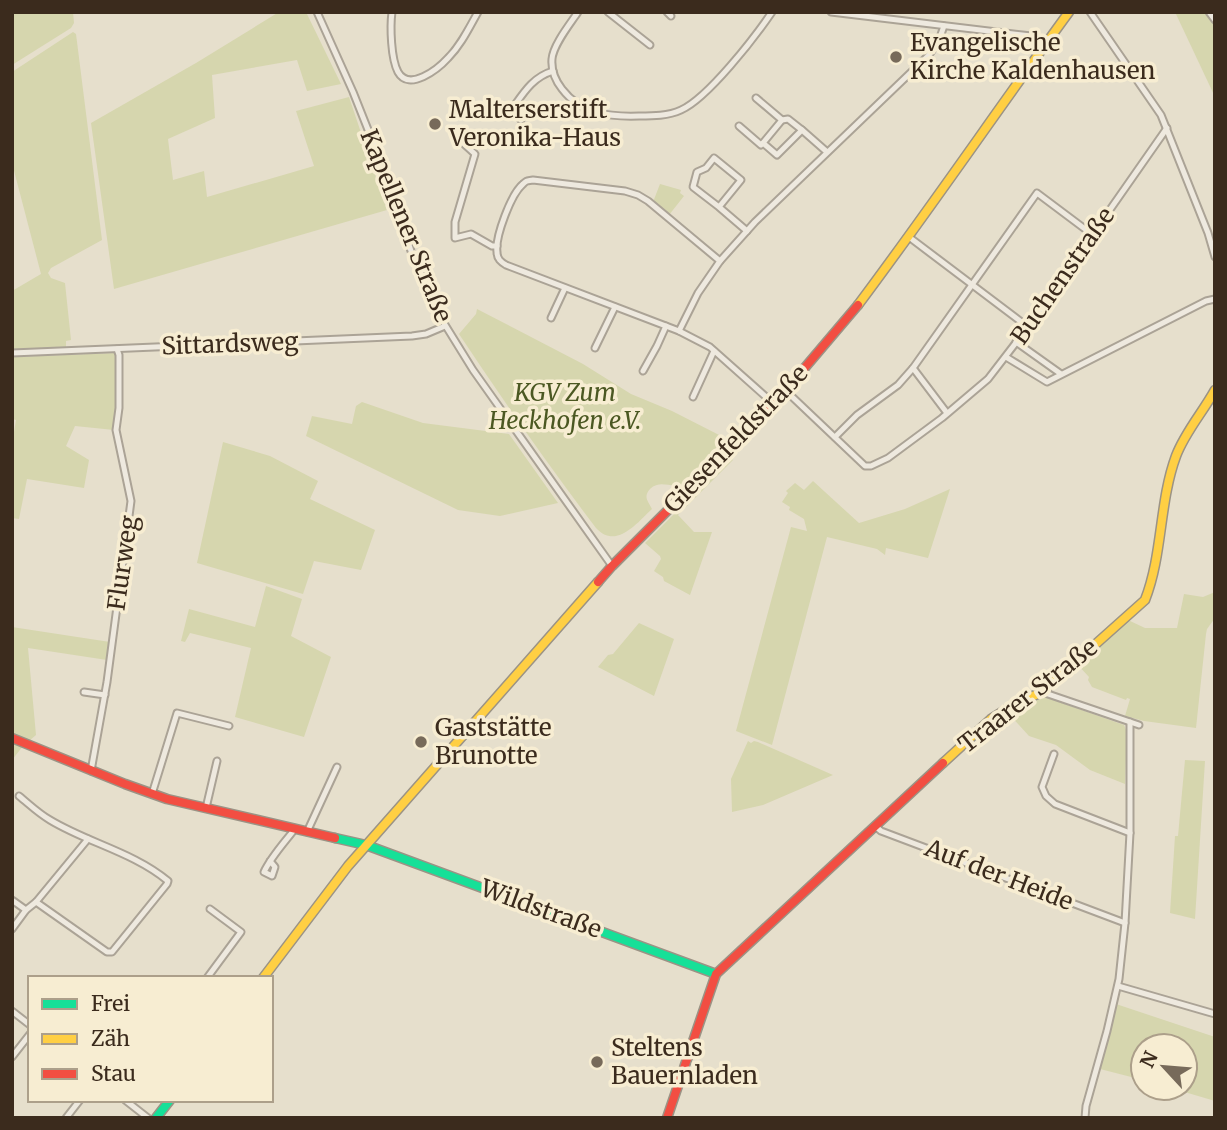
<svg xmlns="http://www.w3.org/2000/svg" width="1227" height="1130" viewBox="0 0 1227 1130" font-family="Merriweather,serif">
<rect width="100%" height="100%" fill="#e6dfcc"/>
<g fill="#d6d6ae">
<path d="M12 12H73L74 23 71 28 12 65Z"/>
<path d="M279 12H306L341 84 307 91 297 60 212 75 215 118 168 139 173 180 204 171 207 197 314 166 296 111 349 97 387 210 114 289 91 123 196 63Z"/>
<path d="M1175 12H1205L1215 25V97Z"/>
<path d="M73 32 76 34 102 240 51 268 48 273 51 278 65 283 71 340 66 341V348L12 351V291L41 274 12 163V72Z"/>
<path d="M660 184 681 190 680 193 684 196 669 215 653 202Z"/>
<path d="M477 309 583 364 631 394 672 411 725 438C717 448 693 479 682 484 671 489 661 479 650 489 643 497 648 501 652 509 637 523 616 550 596 528 548 465 503 400 459 334L476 314Z"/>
<path d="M116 353 117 356 116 409 114 430 75 426 66 446 89 460 84 488 27 479 19 519 12 518V444L16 420 12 419V357Z"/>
<path d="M362 402 423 423 509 434 558 503 500 516 458 510 306 436 312 416 352 424 356 406Z"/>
<path d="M223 442 270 456 318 481 310 499 375 530 361 570 314 561 303 594 197 563Z"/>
<path d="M730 458 733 460 678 515 694 532H712L690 595 664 581 663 577 654 571 661 559 660 556 645 543Z"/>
<path d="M813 481 859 523 905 509 950 489 928 558 886 548 885 555 877 549 827 537 772 745 736 731 791 527 807 531 804 519 789 510 790 507 782 502 788 493 786 491 795 483 804 490Z"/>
<path d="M266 586 302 599 291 636 331 657 304 737 235 717 251 648 190 633 185 642 181 641 189 609 255 627Z"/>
<path d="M1215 592V618L1207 629 1206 634 1196 728 1144 721 1125 716 1130 699 1127 698 1126 700 1092 687 1088 680 1089 677 1078 665 1128 620 1145 628H1177L1184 594 1203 597Z"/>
<path d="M639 623 674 639 654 696 598 667 608 655 613 654Z"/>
<path d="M12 627 110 642 107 660 28 648 36 735 23 746 12 760Z"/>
<path d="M1045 697 1124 725 1127 732 1125 784 1090 770 1056 745 1029 736 1007 712Z"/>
<path d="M748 741 751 743 754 741 758 742 833 775 763 805 732 812 731 779Z"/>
<path d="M1185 760 1205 761 1195 919 1170 913 1175 836H1178Z"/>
<path d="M1116 1004 1215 1037V1101L1171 1088H1185V1046H1143V1080L1100 1069Z"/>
</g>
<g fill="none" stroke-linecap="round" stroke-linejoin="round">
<g stroke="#aba396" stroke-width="9">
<g id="street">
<path d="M317 12 353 92 386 175 411 251 439 315 473 370 612 566"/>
<path d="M392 12C390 27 391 59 398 72 409 92 438 69 448 58 461 45 469 28 478 12"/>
<path d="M578 12C570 24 553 45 552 59 551 71 555 80 562 89 581 114 609 117 639 116 653 116 668 116 681 110 708 98 755 37 772 12"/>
<path d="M608 12 650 45"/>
<path d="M667 12 671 16"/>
<path d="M831 12 1031 36 1046 45"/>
<path d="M1090 12 1161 115 1208 233 1215 257"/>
<path d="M1209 12 1215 20"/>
<path d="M756 98 782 120 763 143 777 155 802 130 827 152"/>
<path d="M521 120 512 109C524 92 533 77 553 71"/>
<path d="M782 120 788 119 802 130"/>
<path d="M739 126 761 145 763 143"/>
<path d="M464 144 475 154 455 222V238L471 234 492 246H497"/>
<path d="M719 207 693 187 697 172 706 168 714 158 741 180 719 207 747 231"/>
<path d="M909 237 1028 327"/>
<path d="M720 261 648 201 638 195 625 191 533 180C527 181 527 180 523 184 511 194 495 237 497 252 497 259 501 262 506 265L679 331 710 347 774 404"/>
<path d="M551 318 565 288"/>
<path d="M679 331 698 293 720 261 755 222 929 55 939 40 944 26"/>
<path d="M1016 342 1061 374"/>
<path d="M595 348 615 307"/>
<path d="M12 353 412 336 426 334 445 326"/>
<path d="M1006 357 1047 382 1206 301 1215 299"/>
<path d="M913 368 947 413"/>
<path d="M643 371 657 346 666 326"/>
<path d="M786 391 865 466H871L888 458 942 418 988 379 1028 327 1167 128"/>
<path d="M693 397 714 351"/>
<path d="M835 437 857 415 898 385 913 368 1037 193 1093 235"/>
<path d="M84 692 105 695"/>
<path d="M1042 692 1139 725"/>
<path d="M1054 754 1042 787 1046 796 1055 804 1130 833"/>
<path d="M91 771 107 682 131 501 116 430 119 408V355L117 349"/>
<path d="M152 794 177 713 229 726"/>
<path d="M19 796C29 804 38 813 50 820 88 843 133 852 168 881L167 884 112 952H107L36 902"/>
<path d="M206 808 217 761"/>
<path d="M875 826 881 831 1125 923"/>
<path d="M307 832 337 767"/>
<path d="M270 861 275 867 272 876 264 872C271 857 284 843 294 830"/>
<path d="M12 900 26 910"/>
<path d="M12 929 26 910 36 902 88 839"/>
<path d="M207 978 241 932 210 909"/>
<path d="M1118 986 1215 1014"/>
<path d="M12 1011 30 1025"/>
<path d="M12 1057 30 1034"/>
<path d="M125 1100 148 1118"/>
<path d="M66 1118 80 1100"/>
<path d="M1085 1118 1086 1106 1107 1031 1119 979 1125 923 1130 833V722"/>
</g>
</g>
<g stroke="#9b9385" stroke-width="11">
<g id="fast">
<path d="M335 838 366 845 716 974"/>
<path d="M156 1118 170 1100"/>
</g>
</g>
<g stroke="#9b9385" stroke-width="11">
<g id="slow">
<path d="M858 305C930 209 998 109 1069 12"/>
<path d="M943 763 991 719 1015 704 1042 692 1145 600C1163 554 1159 502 1176 456 1185 432 1203 412 1215 390"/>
<path d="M263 978 348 866 598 582"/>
</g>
</g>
<g stroke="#9b9385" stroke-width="11">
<g id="jam">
<path d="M598 582 612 566 774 404 858 305"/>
<path d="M12 738 125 784 167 799 335 838"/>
<path d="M667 1118 716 974 943 763"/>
</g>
</g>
<use href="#street" stroke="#eee9df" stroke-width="5"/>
<use href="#fast" stroke="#16e098" stroke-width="8"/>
<use href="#slow" stroke="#ffcf43" stroke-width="8"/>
<use href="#jam" stroke="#f24e42" stroke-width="8"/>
</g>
<g fill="#776a5a" stroke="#f7edd2" stroke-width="2.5">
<circle cx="896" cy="57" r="7"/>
<circle cx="435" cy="124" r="7"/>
<circle cx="421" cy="742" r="7"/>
<circle cx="597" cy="1062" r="7"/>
</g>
<g text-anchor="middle" stroke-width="7" stroke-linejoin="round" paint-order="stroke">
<g font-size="24" fill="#3b2b1d" stroke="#f7edd2" text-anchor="start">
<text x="910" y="51">Evangelische<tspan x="910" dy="28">Kirche Kaldenhausen</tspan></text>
<text x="449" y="118">Malterserstift<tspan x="449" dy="28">Veronika-Haus</tspan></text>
<text x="435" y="736">Gaststätte<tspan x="435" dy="28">Brunotte</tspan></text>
<text x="611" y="1056">Steltens<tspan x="611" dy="28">Bauernladen</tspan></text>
</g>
<g font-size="24" fill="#3b2b1d" stroke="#f7edd2">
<text transform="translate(406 226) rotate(68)" y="8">Kapellener Straße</text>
<text transform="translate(1063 276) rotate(-55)" y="8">Buchenstraße</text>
<text transform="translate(230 344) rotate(-2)" y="8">Sittardsweg</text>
<text transform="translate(736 439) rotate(-46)" y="8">Giesenfeldstraße</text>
<text transform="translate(123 563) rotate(-82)" y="8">Flurweg</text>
<text transform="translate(1028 696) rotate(-38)" y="8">Traarer Straße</text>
<text transform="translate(999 875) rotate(21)" y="8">Auf der Heide</text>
<text transform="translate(541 909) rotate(20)" y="8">Wildstraße</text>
</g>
<g font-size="24" font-style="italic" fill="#4b5822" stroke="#f7edd2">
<text x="565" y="401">KGV Zum<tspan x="565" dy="28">Heckhofen e.V.</tspan></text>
</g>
</g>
<rect width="1227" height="1130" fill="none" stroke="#3b2b1d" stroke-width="28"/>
<rect x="28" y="976" width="245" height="126" fill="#f7edd2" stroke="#ac9f8a" stroke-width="2"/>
<rect x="42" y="999" width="35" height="10" fill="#16e098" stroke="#ac9f8a" stroke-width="2"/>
<text x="91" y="1011" font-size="21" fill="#3b2b1d">Frei</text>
<rect x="42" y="1034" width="35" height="10" fill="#ffcf43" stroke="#ac9f8a" stroke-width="2"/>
<text x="91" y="1046" font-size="21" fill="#3b2b1d">Zäh</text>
<rect x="42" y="1069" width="35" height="10" fill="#f24e42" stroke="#ac9f8a" stroke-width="2"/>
<text x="91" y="1081" font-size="21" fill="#3b2b1d">Stau</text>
<g transform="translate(1164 1067) rotate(296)"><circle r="33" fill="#f7edd2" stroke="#ac9f8a" stroke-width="2"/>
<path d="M0-5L12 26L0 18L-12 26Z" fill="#776a5a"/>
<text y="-10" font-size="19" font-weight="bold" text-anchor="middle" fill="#3b2b1d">N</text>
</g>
</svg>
